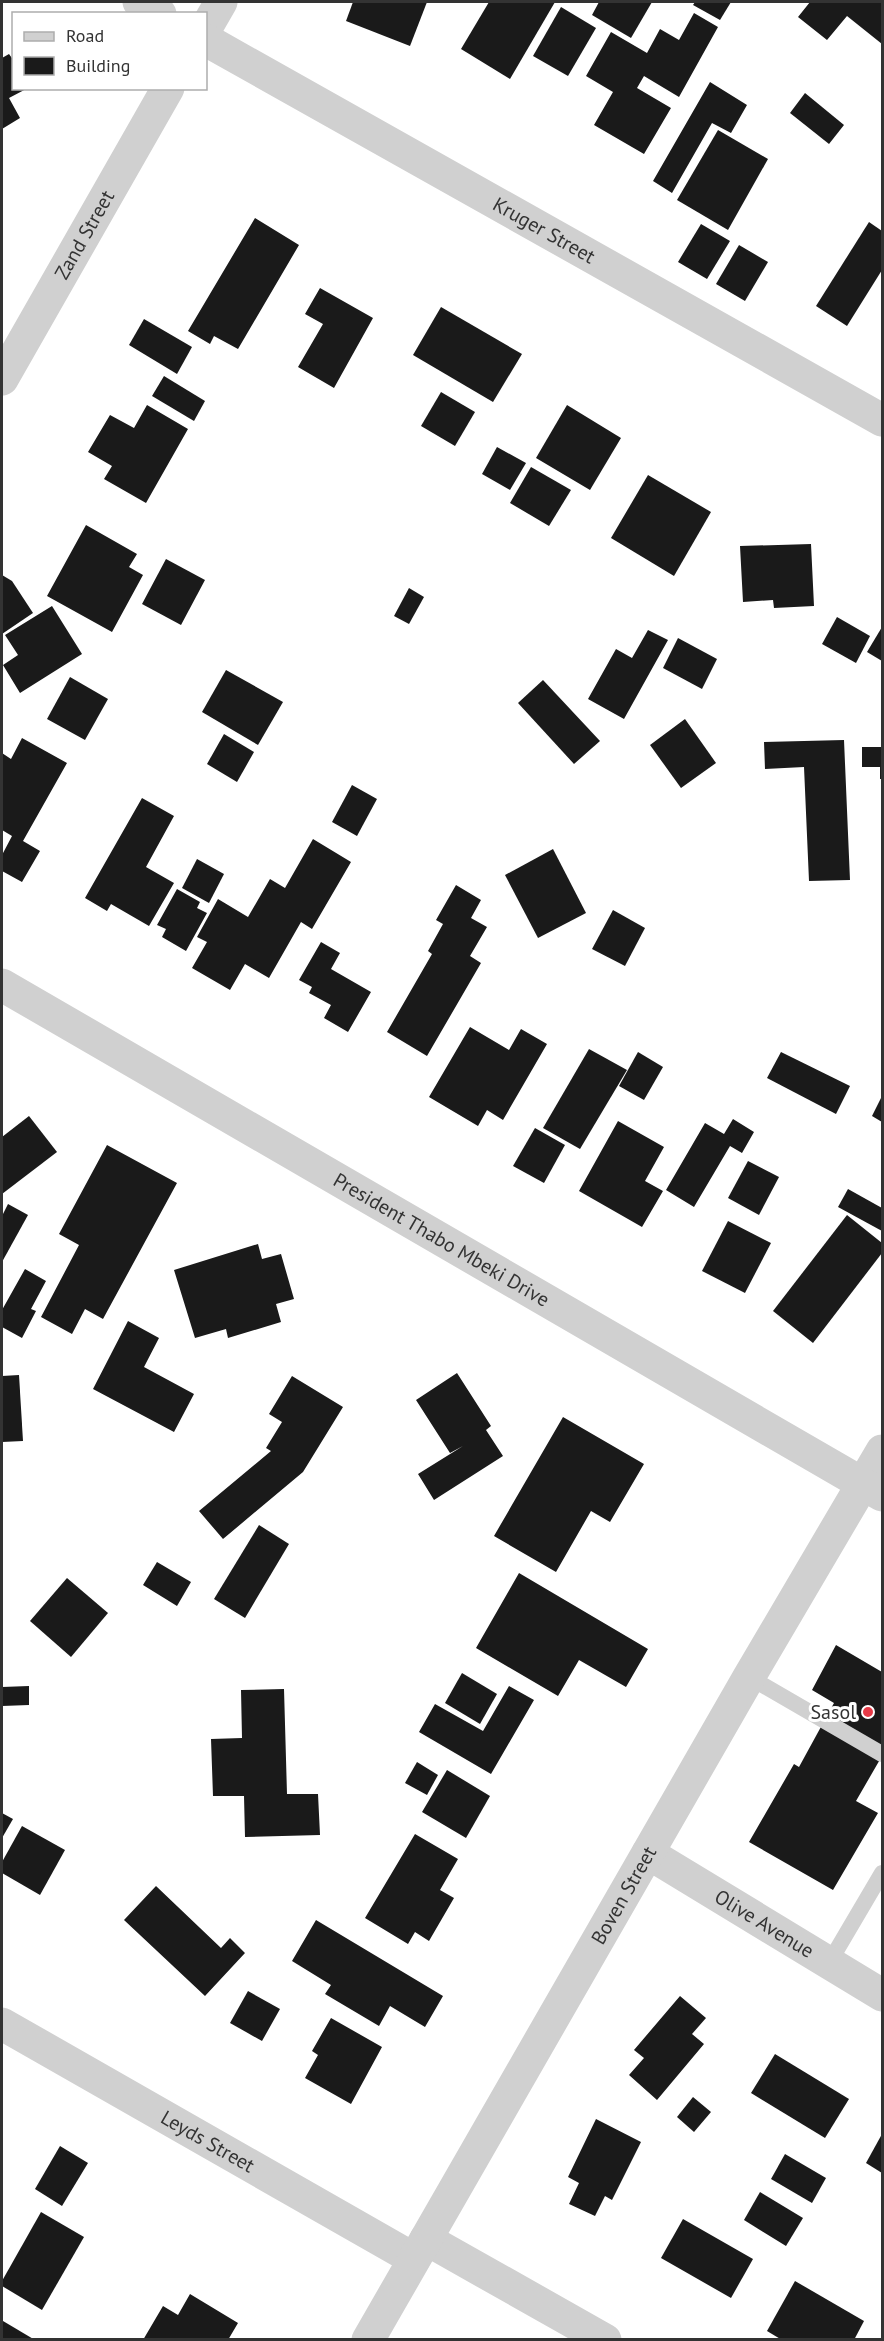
<svg xmlns="http://www.w3.org/2000/svg" width="884" height="2341" viewBox="0 0 884 2341" font-family="'PT Sans',sans-serif">
<rect width="100%" height="100%" fill="#fff"/>
<g fill="#1a1a1a">
<path d="M353 2H427L410 46 346 21Z"/>
<path d="M489 2H555L510 79 461 49Z"/>
<path d="M599 2H652L631 38 592 15Z"/>
<path d="M695 2H731L720 20 693 5Z"/>
<path d="M810 2H882V44L847 16 827 40 798 17Z"/>
<path d="M561 7 596 28 568 76 533 56Z"/>
<path d="M694 13 718 27 679 97 644 76 637 88 671 108 644 154 594 125 613 92 586 76 611 32 647 53 660 29 679 40Z"/>
<path d="M9 54 14 61V88H28L9 98 20 118 2 129V58Z"/>
<path d="M710 82 747 105 731 133 712 123 672 193 653 181Z"/>
<path d="M805 93 844 125 829 144 790 113Z"/>
<path d="M718 130 768 159 728 230 677 200Z"/>
<path d="M255 218 299 245 238 349 214 336 210 344 188 331Z"/>
<path d="M869 222 882 231V270L847 326 816 306Z"/>
<path d="M701 224 730 241 707 279 678 262Z"/>
<path d="M739 245 768 262 745 301 716 284Z"/>
<path d="M320 288 373 318 334 388 298 367 323 324 305 314Z"/>
<path d="M441 307 522 354 493 402 413 355Z"/>
<path d="M144 319 192 347 177 374 129 345Z"/>
<path d="M164 376 205 401 194 421 152 396Z"/>
<path d="M441 392 475 412 455 446 421 426Z"/>
<path d="M147 405 188 429 146 503 104 479 112 466 88 452 110 415 134 428Z"/>
<path d="M567 405 621 438 590 490 536 458Z"/>
<path d="M497 447 526 463 510 490 482 474Z"/>
<path d="M531 467 571 490 549 526 510 503Z"/>
<path d="M648 475 711 512 674 576 611 538Z"/>
<path d="M86 525 137 554 129 567 143 575 112 632 47 596Z"/>
<path d="M811 544 814 606 774 608 773 600 743 602 740 546Z"/>
<path d="M166 559 205 580 181 625 142 604Z"/>
<path d="M2 575 12 581 33 613 2 634Z"/>
<path d="M409 588 424 597 409 624 394 616Z"/>
<path d="M52 606 82 654 20 693 3 665 18 655 5 635Z"/>
<path d="M837 617 870 636 856 663 822 644Z"/>
<path d="M882 627V661L867 652Z"/>
<path d="M648 630 668 640 624 719 588 699 616 649 632 658Z"/>
<path d="M678 638 717 659 702 689 663 668Z"/>
<path d="M226 670 283 702 258 745 202 712Z"/>
<path d="M70 677 108 699 85 740 47 719Z"/>
<path d="M543 680 600 741 574 764 518 703Z"/>
<path d="M685 719 716 763 681 788 650 745Z"/>
<path d="M224 734 254 752 237 782 207 764Z"/>
<path d="M22 738 67 763 23 841 40 851 22 882 2 871V855L12 836 2 830V753L11 759Z"/>
<path d="M844 740 850 880 809 881 804 767 765 769 764 742Z"/>
<path d="M862 747H882V779H880V767H862Z"/>
<path d="M352 785 377 799 357 836 332 822Z"/>
<path d="M142 798 174 816 146 867 174 883 149 926 111 904 107 911 85 898Z"/>
<path d="M313 839 351 862 312 929 301 922 269 978 245 964 230 990 192 968 207 942 197 937 218 899 248 917 270 879 285 888Z"/>
<path d="M553 849 586 913 538 938 505 875Z"/>
<path d="M197 859 224 874 209 903 182 888Z"/>
<path d="M456 885 481 900 471 918 487 927 470 956 481 963 427 1056 387 1032 432 954 428 951 443 924 436 920Z"/>
<path d="M177 889 200 902 197 908 207 913 186 951 162 937 166 929 157 925Z"/>
<path d="M613 910 645 928 625 966 592 949Z"/>
<path d="M321 942 340 953 331 969 371 992 348 1032 324 1018 331 1005 309 993 312 987 299 980Z"/>
<path d="M470 1027 509 1050 521 1029 547 1044 503 1120 487 1110 478 1126 429 1097Z"/>
<path d="M589 1049 627 1070 580 1149 543 1128Z"/>
<path d="M638 1052 663 1067 644 1100 619 1086Z"/>
<path d="M781 1052 850 1086 836 1114 767 1078Z"/>
<path d="M882 1096V1122L872 1116Z"/>
<path d="M29 1116 57 1152 2 1194V1137Z"/>
<path d="M733 1119 754 1132 742 1153 730 1146 694 1207 666 1190 705 1123 724 1134Z"/>
<path d="M618 1121 664 1147 645 1181 663 1191 642 1227 579 1191Z"/>
<path d="M535 1128 565 1145 544 1183 513 1166Z"/>
<path d="M107 1145 177 1183 103 1319 85 1309 72 1334 41 1317 79 1245 59 1234Z"/>
<path d="M748 1161 779 1177 759 1215 728 1198Z"/>
<path d="M848 1189 882 1208V1231L838 1207Z"/>
<path d="M8 1204 28 1215 2 1262V1216Z"/>
<path d="M847 1215 882 1243V1253L813 1343 773 1311Z"/>
<path d="M728 1221 771 1243 745 1293 702 1271Z"/>
<path d="M258 1244 262 1259 281 1254 294 1299 276 1304 281 1322 228 1338 226 1329 195 1338 174 1270Z"/>
<path d="M25 1269 46 1281 31 1309 36 1311 22 1338 2 1327V1310Z"/>
<path d="M128 1321 159 1338 144 1367 194 1394 174 1432 93 1389Z"/>
<path d="M457 1373 491 1426 486 1430 503 1456 434 1500 418 1474 463 1446 450 1453 416 1400Z"/>
<path d="M19 1375 23 1441 2 1442V1376Z"/>
<path d="M292 1376 343 1407 303 1472 223 1539 199 1511 271 1451 266 1448 282 1422 269 1414Z"/>
<path d="M563 1417 644 1464 610 1522 591 1511 556 1572 494 1536Z"/>
<path d="M259 1525 289 1544 245 1618 214 1599Z"/>
<path d="M157 1562 191 1582 177 1606 143 1585Z"/>
<path d="M519 1573 648 1649 626 1687 579 1660 558 1696 476 1648Z"/>
<path d="M67 1578 108 1613 71 1657 30 1621Z"/>
<path d="M836 1645 882 1672V1756L856 1801 878 1813 833 1890 749 1842 794 1764 799 1767 834 1703 812 1690Z"/>
<path d="M462 1673 497 1694 480 1724 445 1703Z"/>
<path d="M29 1686V1705L2 1706V1687Z"/>
<path d="M509 1686 534 1700 491 1774 419 1732 435 1704 483 1731Z"/>
<path d="M284 1689 287 1794H318L320 1835 245 1837 244 1796H213L211 1739 242 1738 241 1690Z"/>
<path d="M417 1762 438 1775 427 1795 405 1783Z"/>
<path d="M447 1770 490 1796 466 1838 422 1812Z"/>
<path d="M2 1813 13 1819 2 1838Z"/>
<path d="M22 1826 65 1850 40 1895 2 1873V1862Z"/>
<path d="M415 1834 458 1859 440 1890 454 1898 429 1941 415 1932 408 1944 365 1918Z"/>
<path d="M156 1886 221 1948 230 1938 245 1953 205 1996 124 1920Z"/>
<path d="M316 1920 443 1996 425 2027 390 2006 379 2026 325 1994 331 1985 292 1961Z"/>
<path d="M248 1991 280 2009 262 2041 230 2023Z"/>
<path d="M680 1996 706 2018 692 2034 704 2044 657 2100 629 2075 644 2058 634 2050Z"/>
<path d="M331 2018 382 2047 351 2104 305 2078 318 2055 312 2051Z"/>
<path d="M775 2054 849 2099 825 2138 751 2093Z"/>
<path d="M693 2097 711 2112 694 2132 677 2117Z"/>
<path d="M596 2119 641 2142 612 2200 605 2196 595 2216 569 2204 579 2183 568 2177Z"/>
<path d="M882 2134V2173L866 2163Z"/>
<path d="M60 2146 88 2163 62 2206 35 2189Z"/>
<path d="M785 2154 826 2178 812 2203 771 2179Z"/>
<path d="M760 2192 803 2218 786 2246 744 2220Z"/>
<path d="M41 2212 84 2237 42 2310 2 2286V2281Z"/>
<path d="M683 2219 753 2259 731 2298 661 2258Z"/>
<path d="M795 2281 864 2321 854 2340H782L767 2331Z"/>
<path d="M190 2294 238 2323 228 2340H143L163 2306 178 2315Z"/>
<path d="M3 2321 35 2340H2Z"/>
</g>
<g fill="none" stroke-linecap="round" stroke-linejoin="round">
<g stroke="#d0d0d0" stroke-width="16">
<path d="M749 1677 882 1754"/>
<path d="M829 1963 882 1873"/>
</g>
<g stroke="#d0d0d0" stroke-width="33">
<path d="M139 2 160 14"/>
<path d="M206 28 221 2"/>
<path id="s1" d="M206 40 882 420"/>
<path id="s2" d="M2 379 168 88"/>
<path id="s3" d="M648 1853 882 1995"/>
<path id="s4" d="M2 2024 414 2259"/>
<path d="M426 2239 605 2340"/>
<path id="s5" d="M368 2340 749 1677 882 1451"/>
</g>
<path stroke="#d0d0d0" stroke-width="33" id="s6" d="M2 985 882 1495"/>
</g>
<circle fill="#e63946" stroke="#fff" stroke-width="2" cx="868" cy="1712" r="6"/>
<g text-anchor="middle" stroke-width="6" stroke-linejoin="round" paint-order="stroke">
<g font-size="20" fill="#333" stroke="#fff">
<text dy="7" stroke="none"><textPath href="#s1" startOffset="388">Kruger Street</textPath></text>
<text dy="7" stroke="none"><textPath href="#s2" startOffset="166">Zand Street</textPath></text>
<text dy="7" stroke="none"><textPath href="#s6" startOffset="508">President Thabo Mbeki Drive</textPath></text>
<text dy="7" stroke="none"><textPath href="#s5" startOffset="513">Boven Street</textPath></text>
<text dy="7" stroke="none"><textPath href="#s3" startOffset="136">Olive Avenue</textPath></text>
<text dy="7" stroke="none"><textPath href="#s4" startOffset="237">Leyds Street</textPath></text>
</g>
<g font-size="20" fill="#333" stroke="#fff" text-anchor="end">
<text x="856" y="1719">Sasol</text>
</g>
</g>
<rect width="884" height="2341" fill="none" stroke="#333333" stroke-width="6"/>
<rect x="12" y="12" width="195" height="78" fill="#ffffff" stroke="#adadad" stroke-width="1.5"/>
<rect x="24" y="32" width="30" height="9" fill="#d0d0d0" stroke="#adadad" stroke-width="1.5"/>
<text x="66" y="42" font-size="18" fill="#333333">Road</text>
<rect x="24" y="57" width="30" height="18" fill="#1a1a1a" stroke="#adadad" stroke-width="1.5"/>
<text x="66" y="72" font-size="18" fill="#333333">Building</text>
</svg>
